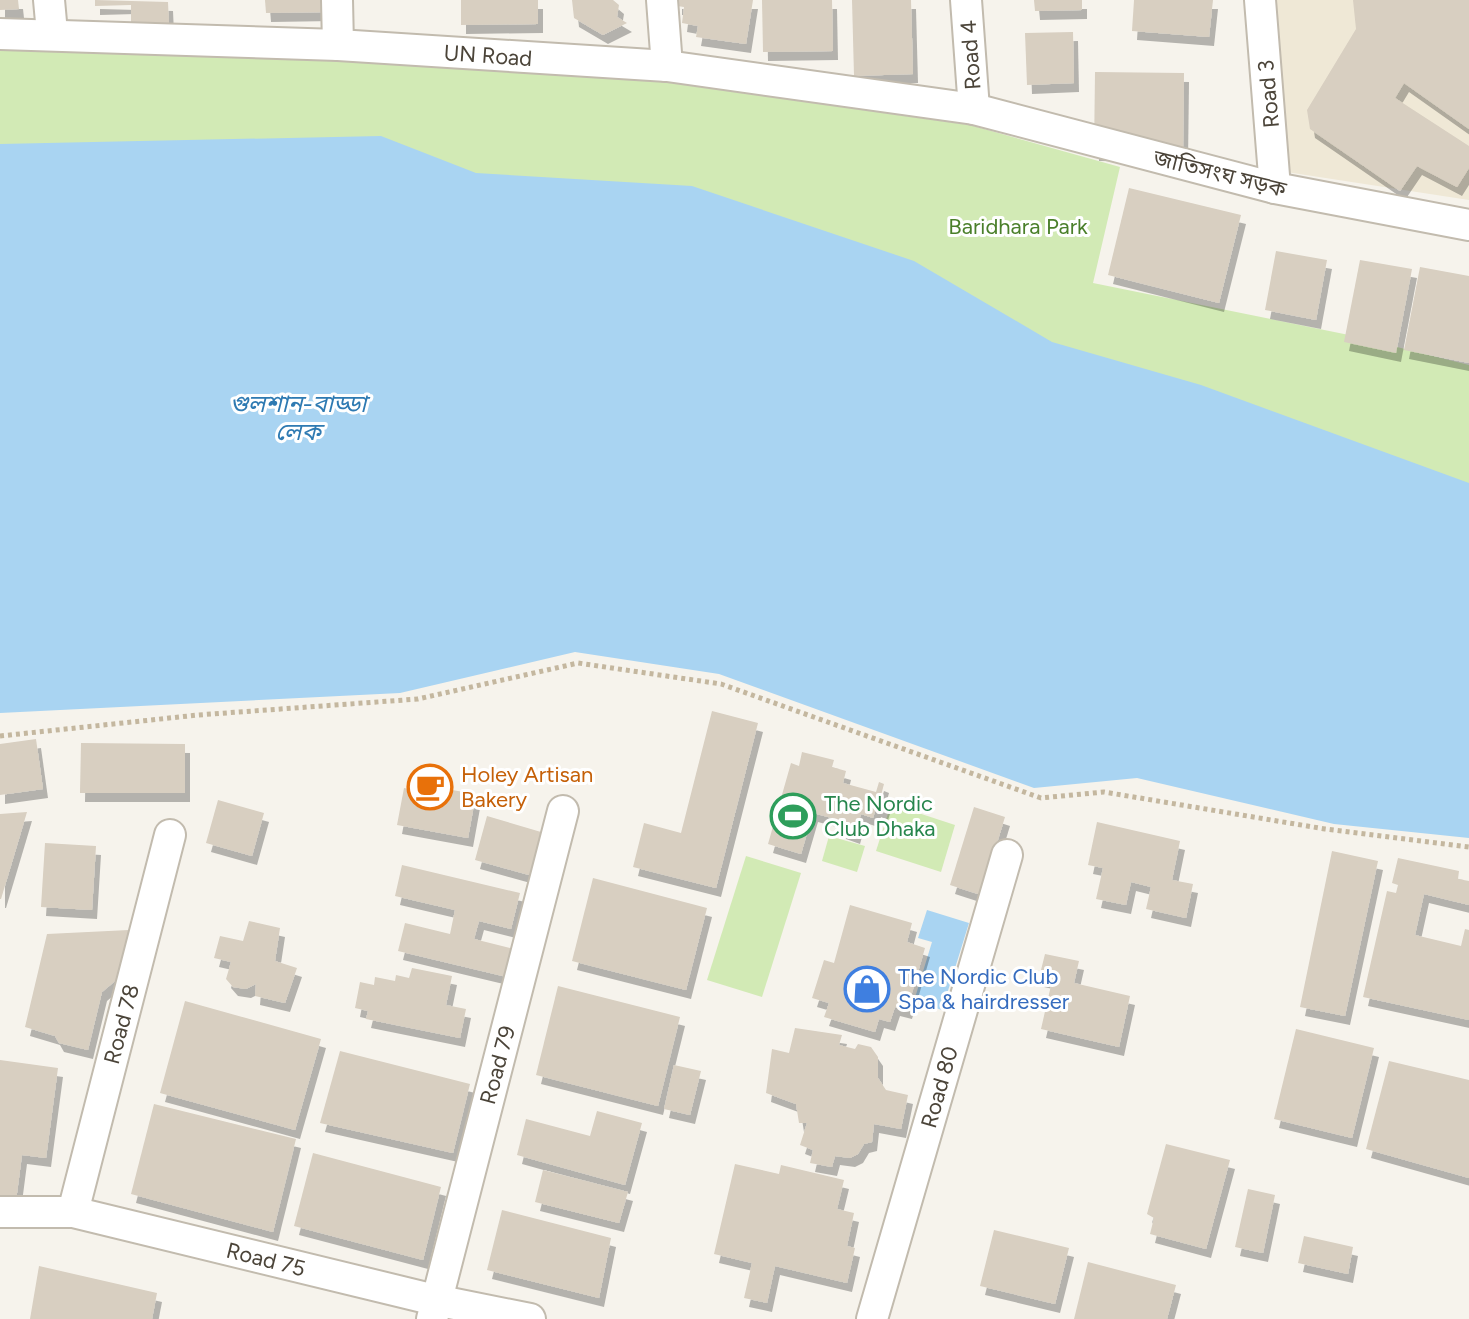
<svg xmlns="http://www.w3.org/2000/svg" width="1469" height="1319" viewBox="0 0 1469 1319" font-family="Figtree,'Noto Sans Bengali',sans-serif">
<defs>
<filter id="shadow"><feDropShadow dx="5" dy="9" stdDeviation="0" flood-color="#0004"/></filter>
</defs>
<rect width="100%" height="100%" fill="#f6f3ec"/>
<path fill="#efe8d6" d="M1251 0H1469V200L1260 168Z"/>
<g fill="#d2eab5">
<path d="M0 45 348 58 664 82 970 125 1120 167 1093 283 1349 335 1469 365V484L1408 464 0 152Z"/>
<path d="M891 804 955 825 941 872 876 851Z"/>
<path d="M829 836 865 846 857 872 822 861Z"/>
<path d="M746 856 801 873 762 997 707 980Z"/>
</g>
<g fill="#a9d4f2">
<path d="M381 136 476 173 692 186 914 261 1052 342 1201 385 1469 483V838L1334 824 1137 778 1034 788 719 674 575 652 400 693 0 713V144Z"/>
<path d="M927 910 969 923 942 1010 914 1001 932 942 918 938Z"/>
</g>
<g fill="#d8cfc1" filter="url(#shadow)">
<path d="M0 0H18L19 9 0 10Z"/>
<path d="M95 0 168 2 169 24 131 25V5L95 6Z"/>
<path d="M265 0H329V12L266 13Z"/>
<path d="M461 0H538V24L461 25Z"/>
<path d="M572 0H613L619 5 617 17 627 23 603 35 574 18Z"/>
<path d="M677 0H753L746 44 696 37 698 26 682 23 684 7 677 6Z"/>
<path d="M762 0H832L833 51 763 52Z"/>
<path d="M852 0H911L913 74 854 76Z"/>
<path d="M1034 0H1082V10L1035 11Z"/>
<path d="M1134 0H1213L1209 37 1132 31Z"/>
<path d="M1353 0H1469V129L1404 83 1395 98 1469 146V168L1457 187 1417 166 1400 191 1310 129 1307 110 1356 29Z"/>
<path d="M1073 32 1074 83 1027 85 1025 33Z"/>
<path d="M1095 72 1184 73 1183 153 1094 152Z"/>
<path d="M1129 188 1241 215 1219 303 1108 275Z"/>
<path d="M1276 251 1327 260 1316 320 1265 310Z"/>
<path d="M1360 260 1412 269 1396 353 1344 342Z"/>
<path d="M1420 267 1469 276V363L1404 350Z"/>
<path d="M712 711 758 723 716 888 633 867 644 823 681 833Z"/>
<path d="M36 739 43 789 0 795V744Z"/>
<path d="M81 743 185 744V793H80Z"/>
<path d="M802 752 834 760 832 767 846 771 843 783 876 792 879 782 884 784 879 803 885 805 883 811 876 808 873 818 861 814 855 835 841 830 843 821 813 813 801 854 768 844 791 763 799 766Z"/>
<path d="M404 788 445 796 446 789 476 794 468 838 397 825Z"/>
<path d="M218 800 264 813 252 856 206 843Z"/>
<path d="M974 807 1005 817 981 895 950 885Z"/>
<path d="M27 812 1 899H0V814Z"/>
<path d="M487 816 541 832 529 875 475 860Z"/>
<path d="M1097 822 1180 841 1172 880 1193 884 1186 918 1146 909 1151 887 1131 882 1126 905 1096 899 1103 868 1088 865Z"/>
<path d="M45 843 96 846 92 910 41 907Z"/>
<path d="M1332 851 1378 861 1345 1016 1300 1007Z"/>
<path d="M1398 858 1459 871 1458 879 1469 881V905L1424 894 1415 935 1461 946 1465 929 1469 930V1020L1363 997 1387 891 1396 893 1398 885 1392 883Z"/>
<path d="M402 865 520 893 511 929 479 921 474 939 518 950 511 978 398 951 405 923 450 934 455 910 395 896Z"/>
<path d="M593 878 707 908 686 990 572 961Z"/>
<path d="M850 905 912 923 907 942 925 948 907 1010 895 1007 890 1022 879 1019 875 1032 824 1017 829 1003 812 998 824 960 834 963Z"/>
<path d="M249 921 280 928 275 961 297 968 285 1003 255 996 256 984 246 989 233 987 226 979 231 962 214 958 220 936 243 941Z"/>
<path d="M129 930 121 976 102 992 88 1050 59 1043 55 1036 25 1027 47 934Z"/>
<path d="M1045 954 1079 961 1074 983 1130 996 1119 1047 1041 1029 1052 981 1039 978Z"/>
<path d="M412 968 452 976 446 1005 466 1009 460 1038 366 1019 368 1011 355 1008 360 982 374 985 375 977 395 981 396 975 409 978Z"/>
<path d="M558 986 680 1017 658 1106 536 1075Z"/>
<path d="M185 1001 321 1039 295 1130 160 1093Z"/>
<path d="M795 1028 842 1035 839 1045 855 1049 858 1044 871 1047 878 1057V1078L886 1090 908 1095 901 1129 874 1124 872 1142 864 1144 858 1154 850 1158 835 1156 832 1167 810 1163 813 1150 800 1145 807 1123H799L796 1104 766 1093 772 1049 789 1053Z"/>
<path d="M1296 1029 1374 1048 1352 1138 1274 1119Z"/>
<path d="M340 1051 470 1084 453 1153 320 1123Z"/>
<path d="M0 1060 58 1068 46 1158 22 1155 16 1201 0 1199Z"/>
<path d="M1389 1061 1469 1080V1178L1366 1149Z"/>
<path d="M674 1065 701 1071 690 1115 664 1109Z"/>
<path d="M154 1104 296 1139 273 1232 131 1194Z"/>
<path d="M597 1111 642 1123 625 1185 517 1155 526 1119 590 1136Z"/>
<path d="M1166 1144 1230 1160 1206 1249 1150 1234 1154 1218 1147 1214Z"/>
<path d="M313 1153 441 1187 423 1260 294 1226Z"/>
<path d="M735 1164 779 1174 781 1165 844 1180 837 1209 854 1213 847 1246 855 1248 847 1283 775 1266 767 1303 744 1298 752 1263 714 1254Z"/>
<path d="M543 1170 628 1192 619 1223 535 1202Z"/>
<path d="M1248 1189 1275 1195 1263 1253 1235 1247Z"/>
<path d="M502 1210 611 1238 599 1298 487 1270Z"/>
<path d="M994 1230 1069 1248 1055 1304 980 1286Z"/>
<path d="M1304 1236 1353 1247 1348 1274 1298 1263Z"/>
<path d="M1088 1262 1176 1285 1167 1319H1074Z"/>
<path d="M39 1266 157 1293 152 1319H30Z"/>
</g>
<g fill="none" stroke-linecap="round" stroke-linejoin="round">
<g stroke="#c2bbae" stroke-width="34">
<g id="street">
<path d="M49 0 52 33"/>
<path d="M337 0 338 45"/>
<path d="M662 0 667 66"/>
<path d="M966 0 974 109"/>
<path d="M1260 0 1275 188"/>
<path d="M0 34 338 45 667 66 974 109 1275 188 1469 225"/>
<path d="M0 1212H73L435 1300 530 1319"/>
<path d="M73 1212 170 835"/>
<path d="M432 1319 563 811"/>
<path d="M872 1319 1007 855"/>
</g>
</g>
<path stroke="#c4b79f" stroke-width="5" stroke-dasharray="4 4" stroke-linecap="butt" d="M0 736 198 715 418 699 578 663 721 684 1041 798 1104 792 1325 829 1469 847"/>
<use href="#street" stroke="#fff" stroke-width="30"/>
</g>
<defs>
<g id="cafe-ring" transform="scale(2.3)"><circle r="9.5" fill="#fff" stroke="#e8710a" stroke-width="1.5"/><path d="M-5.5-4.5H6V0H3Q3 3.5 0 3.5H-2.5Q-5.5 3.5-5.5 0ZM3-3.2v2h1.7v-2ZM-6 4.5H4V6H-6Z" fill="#e8710a"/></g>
<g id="stadium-ring" transform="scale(2.3)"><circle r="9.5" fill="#fff" stroke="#2e9e5b" stroke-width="1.5"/><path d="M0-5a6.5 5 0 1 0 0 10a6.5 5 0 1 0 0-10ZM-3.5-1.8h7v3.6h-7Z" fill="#2e9e5b"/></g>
<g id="shop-ring" transform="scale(2.3)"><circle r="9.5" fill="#fff" stroke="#3f7fe0" stroke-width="1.5"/><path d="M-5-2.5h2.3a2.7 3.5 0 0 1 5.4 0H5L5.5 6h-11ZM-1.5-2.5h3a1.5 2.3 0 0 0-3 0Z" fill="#3f7fe0"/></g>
</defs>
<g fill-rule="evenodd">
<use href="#cafe-ring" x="430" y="787"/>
<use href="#stadium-ring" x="793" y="816"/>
<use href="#shop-ring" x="867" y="989"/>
</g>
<g text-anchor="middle" stroke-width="6" stroke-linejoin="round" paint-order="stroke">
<g font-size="22" fill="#4b4439" stroke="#fff">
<text transform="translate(488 55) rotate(4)" y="8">UN Road</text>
<text transform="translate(970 55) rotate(-94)" y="8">Road 4</text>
<text transform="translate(1268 94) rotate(-95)" y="8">Road 3</text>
<text transform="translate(1220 173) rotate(14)" y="8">জাতিসংঘ সড়ক</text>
<text transform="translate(121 1024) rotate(-75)" y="8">Road 78</text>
<text transform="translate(497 1065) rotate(-75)" y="8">Road 79</text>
<text transform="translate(939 1087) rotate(-74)" y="8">Road 80</text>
<text transform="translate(266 1259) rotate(14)" y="8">Road 75</text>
</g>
<g font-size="22" fill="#4a7f2a" stroke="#fff">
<text x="1018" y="234">Baridhara Park</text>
</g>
<g font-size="22" fill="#c56008" stroke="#fff" text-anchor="start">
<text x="461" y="782">Holey Artisan<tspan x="461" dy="25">Bakery</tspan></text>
</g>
<g font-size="22" fill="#27864d" stroke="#fff" text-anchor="start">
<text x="824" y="811">The Nordic<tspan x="824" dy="25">Club Dhaka</tspan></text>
</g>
<g font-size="22" fill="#366cbe" stroke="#fff" text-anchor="start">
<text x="898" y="984">The Nordic Club<tspan x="898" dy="25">Spa &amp; hairdresser</tspan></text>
</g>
<g font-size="24" font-style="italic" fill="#2e7ab2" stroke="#fff">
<text x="298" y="412">গুলশান-বাড্ডা<tspan x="298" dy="28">লেক</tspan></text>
</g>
</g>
</svg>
